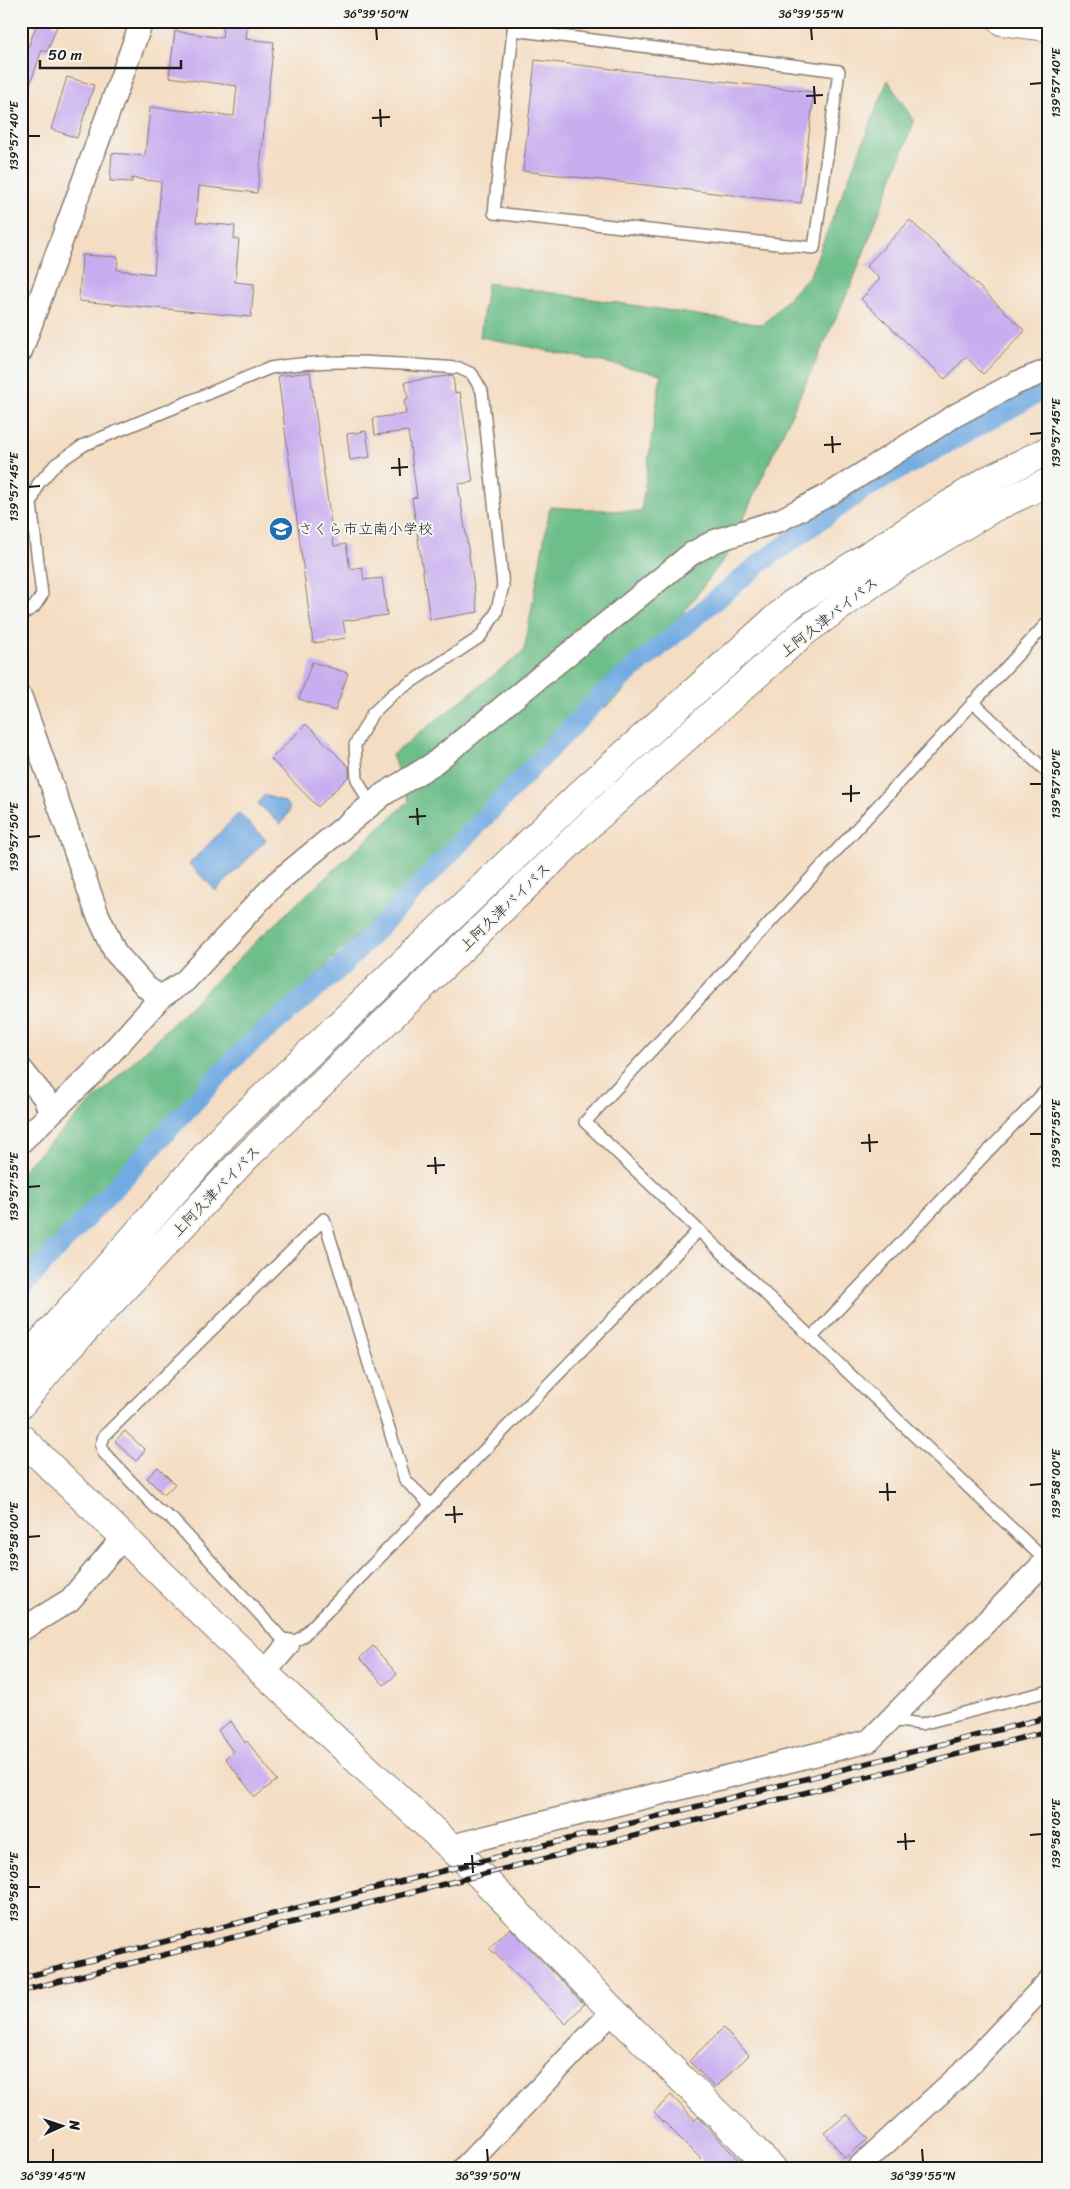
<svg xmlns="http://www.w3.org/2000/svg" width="1070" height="2189" viewBox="0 0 1070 2189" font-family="Sriracha,'Klee One',sans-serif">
<rect width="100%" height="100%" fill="#f6f6f2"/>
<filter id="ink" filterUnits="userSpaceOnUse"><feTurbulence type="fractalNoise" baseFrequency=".02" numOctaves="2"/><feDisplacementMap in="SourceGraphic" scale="10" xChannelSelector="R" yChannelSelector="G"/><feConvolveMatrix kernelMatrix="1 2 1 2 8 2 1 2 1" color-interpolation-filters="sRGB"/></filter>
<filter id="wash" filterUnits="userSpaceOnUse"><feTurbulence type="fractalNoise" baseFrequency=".0096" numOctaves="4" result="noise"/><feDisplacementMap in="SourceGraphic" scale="20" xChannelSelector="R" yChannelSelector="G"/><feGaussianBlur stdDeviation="1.12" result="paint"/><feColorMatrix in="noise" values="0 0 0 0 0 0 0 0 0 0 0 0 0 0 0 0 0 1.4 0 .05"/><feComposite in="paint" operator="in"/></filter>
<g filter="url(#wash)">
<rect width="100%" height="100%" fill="#f4ddc2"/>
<path fill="#6dbe8a" stroke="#446d53" d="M888 80 914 122 852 283 725 558 619 696 504 788 127 1165 21 1278V1171L266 932 409 801 392 755 524 651 550 507 641 512 661 374 480 337 487 283 763 325 810 275Z"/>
<g fill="#72abe2" stroke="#47647f">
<path d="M264 795 285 802 289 807V812L281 824 258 804Z"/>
<path d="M239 813 266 840 216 891 189 864Z"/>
</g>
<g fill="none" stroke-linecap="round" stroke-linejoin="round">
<path stroke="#72abe2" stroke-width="20" d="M21 1288 242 1051 340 968 603 694 760 563 863 490 1031 397 1049 389"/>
</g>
<g id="blocks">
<g fill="#c7acef">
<path d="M38 21H53L52 24 57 26 47 52 42 50 23 104 21 103V66Z"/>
<path d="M224 21H248L246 39 274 42 257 193 199 186 196 222 235 226 234 239 239 240 235 282 254 284 251 317 79 301 82 255 118 257 117 270 154 274 161 182 132 178V182L110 181 112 153 145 156 150 107 234 116 237 86 169 77 175 31 222 38Z"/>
<path d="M535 60 814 92 801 203 523 171Z"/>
<path d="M67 77 94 85 77 138 51 129Z"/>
<path d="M910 220 1025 331 983 374 966 357 945 379 861 299 880 279 866 266Z"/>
<path d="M310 372 334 546 346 544 350 569 362 567 364 580 382 578 387 615 343 621 346 638 313 643 278 376Z"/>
<path d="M453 375 455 393 460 392 473 482 458 484 478 612 430 620 412 498 417 497 408 431 375 435 373 418 406 414 404 400 408 399 405 382Z"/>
<path d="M366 431 370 457 350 460 347 434Z"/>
<path d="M312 662 348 673 335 711 299 699Z"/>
<path d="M306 724 349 767V776L318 807 271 759Z"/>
<path d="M125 1431 145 1450 136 1461 115 1441Z"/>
<path d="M158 1467 175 1484 164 1495 147 1478Z"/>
<path d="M373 1646 397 1674 384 1685 360 1658Z"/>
<path d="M231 1721 245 1743 247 1741 277 1780 255 1797 225 1758 233 1752 218 1730Z"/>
<path d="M510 1928 584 2004 566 2024 489 1948Z"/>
<path d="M723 2028 749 2055 715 2088 689 2061Z"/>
<path d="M671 2095 695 2120 698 2117 746 2168H710L654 2112Z"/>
<path d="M847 2114 868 2139 845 2158 825 2133Z"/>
</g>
</g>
</g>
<g filter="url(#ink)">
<use href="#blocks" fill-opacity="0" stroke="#887c6f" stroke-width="1"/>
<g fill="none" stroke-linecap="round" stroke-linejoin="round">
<g stroke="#887c6f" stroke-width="14">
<g id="lane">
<path d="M513 30 839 71 814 248 494 213 514 21"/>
<path d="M21 615 34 607 42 595 31 504 38 484 56 464 84 445 270 368C333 357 396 364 459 368L472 374 482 391 503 586 496 613 480 637 393 694 372 714 355 745 357 779 370 805"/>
<path d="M973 702 1049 774"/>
<path d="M811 1338 1049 1087"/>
<path d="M431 1505 405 1480 324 1219 104 1436 101 1445 104 1453 157 1509 172 1519 288 1645 302 1637 699 1230"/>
<path d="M1046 1561 585 1122 1049 621"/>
<path d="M891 1720 921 1724 1049 1691"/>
</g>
</g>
<g stroke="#887c6f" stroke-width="25">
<g id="street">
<path d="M21 351 142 21"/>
<path d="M21 698 97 913 115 952 147 988 161 997 185 981 276 883 384 794 433 764 691 554 715 541 780 520 830 494 956 415 1016 383 1049 370"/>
<path d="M21 1069 44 1097 50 1113"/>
<path d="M21 1142 93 1073 161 997"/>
<path d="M21 1630 70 1600 124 1536"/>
<path d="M264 1673 288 1645"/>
<path d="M451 1848 463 1843 869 1741 1049 1558"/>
<path d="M464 2168 613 2011"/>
<path d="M858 2168 960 2075 1049 1981"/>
</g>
</g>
<g stroke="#887c6f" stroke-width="30">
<g id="secondary">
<path d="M1002 21 1049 27"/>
<path d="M21 1438 264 1673 469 1864 613 2011 772 2168"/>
</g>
</g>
<g stroke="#887c6f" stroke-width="30">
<g id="highway">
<path d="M21 1365 225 1134 577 797 792 604 988 480 1049 450"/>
<path d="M21 1404 59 1358 244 1159 594 820 804 632 896 566 993 508 1049 482"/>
</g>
</g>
<use href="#lane" stroke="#fff" stroke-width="11"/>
<use href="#street" stroke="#fff" stroke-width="22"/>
<use href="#secondary" stroke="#fff" stroke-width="28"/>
<use href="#highway" stroke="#fff" stroke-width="28"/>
<g stroke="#1c1c1c" stroke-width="5.5">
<g id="rail">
<path d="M21 1978 1049 1717"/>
<path d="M21 1991 1049 1731"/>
</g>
</g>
<use href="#rail" stroke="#f6f6f2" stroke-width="4" stroke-dasharray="11" stroke-linecap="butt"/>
</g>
</g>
<path fill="none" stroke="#1c1c1c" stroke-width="2" d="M376 28 377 40M811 28 812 40M1030 84 1042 83M814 86 815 104M806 96 823 95M380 109 381 127M372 118 390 117M28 136H40M1030 434 1042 433M832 436 833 453M824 445 841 444M399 458 400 476M391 468 408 467M28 487 40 486M1030 784H1042M851 785V802M842 794 860 793M417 808 418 825M409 817 426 816M28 837 40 836M869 1134 870 1152M1030 1134H1042M861 1143 878 1142M435 1157 436 1174M427 1166 445 1165M28 1187 40 1186M887 1483 888 1501M1030 1485 1042 1484M879 1492H896M454 1506 455 1523M445 1515 463 1514M28 1537 40 1536M905 1833 906 1850M1030 1835 1042 1834M897 1842 915 1841M472 1855 473 1873M464 1864H481M28 1887H40M53 2149V2162M487 2149 488 2162M922 2149 923 2162"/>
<defs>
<g id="school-disc" transform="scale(1.25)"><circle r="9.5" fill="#1f6fb2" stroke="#f6f6f2"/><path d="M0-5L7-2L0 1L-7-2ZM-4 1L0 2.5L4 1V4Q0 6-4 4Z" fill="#fff"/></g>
</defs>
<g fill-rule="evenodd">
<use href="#school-disc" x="281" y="529"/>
</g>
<g text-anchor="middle" stroke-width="4" stroke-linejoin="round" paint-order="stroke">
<g font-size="15" fill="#1c1c1c" stroke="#f6f6f2" text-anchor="start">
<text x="298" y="534">さくら市立南小学校</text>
</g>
<g font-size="15" fill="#1c1c1c" stroke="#f6f6f2">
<text transform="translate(829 617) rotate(-38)" y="5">上阿久津バイパス</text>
<text transform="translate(505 907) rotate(-44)" y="5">上阿久津バイパス</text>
<text transform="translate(216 1191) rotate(-46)" y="5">上阿久津バイパス</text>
</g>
</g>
<rect width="1070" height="2189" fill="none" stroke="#f6f6f2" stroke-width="55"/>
<g transform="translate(62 2126) rotate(87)" stroke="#f6f6f2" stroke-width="4" paint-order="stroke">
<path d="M0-4L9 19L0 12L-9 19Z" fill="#1c1c1c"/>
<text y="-8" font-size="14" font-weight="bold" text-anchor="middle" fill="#1c1c1c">N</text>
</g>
<path d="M40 60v8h141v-8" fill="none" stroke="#1c1c1c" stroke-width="2.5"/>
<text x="48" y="60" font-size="15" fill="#1c1c1c" stroke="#f6f6f2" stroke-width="4" paint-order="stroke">50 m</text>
<rect x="28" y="28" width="1014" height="2134" fill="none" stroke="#1c1c1c" stroke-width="2"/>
<g font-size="12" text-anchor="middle" fill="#1c1c1c">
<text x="376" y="18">36°39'50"N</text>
<text x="811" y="18">36°39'55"N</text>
<text transform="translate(1056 83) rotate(-90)" y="4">139°57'40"E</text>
<text transform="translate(14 136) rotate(-90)" y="4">139°57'40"E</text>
<text transform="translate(1056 433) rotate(-90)" y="4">139°57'45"E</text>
<text transform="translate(14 487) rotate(-90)" y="4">139°57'45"E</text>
<text transform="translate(1056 784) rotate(-90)" y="4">139°57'50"E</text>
<text transform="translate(14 837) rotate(-90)" y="4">139°57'50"E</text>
<text transform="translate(1056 1134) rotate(-90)" y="4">139°57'55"E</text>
<text transform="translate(14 1187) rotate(-90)" y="4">139°57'55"E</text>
<text transform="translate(1056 1484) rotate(-90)" y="4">139°58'00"E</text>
<text transform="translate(14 1537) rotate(-90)" y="4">139°58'00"E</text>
<text transform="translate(1056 1834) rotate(-90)" y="4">139°58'05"E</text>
<text transform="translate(14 1887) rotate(-90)" y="4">139°58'05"E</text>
<text x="53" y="2180">36°39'45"N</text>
<text x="488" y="2180">36°39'50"N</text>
<text x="923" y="2180">36°39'55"N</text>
</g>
</svg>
